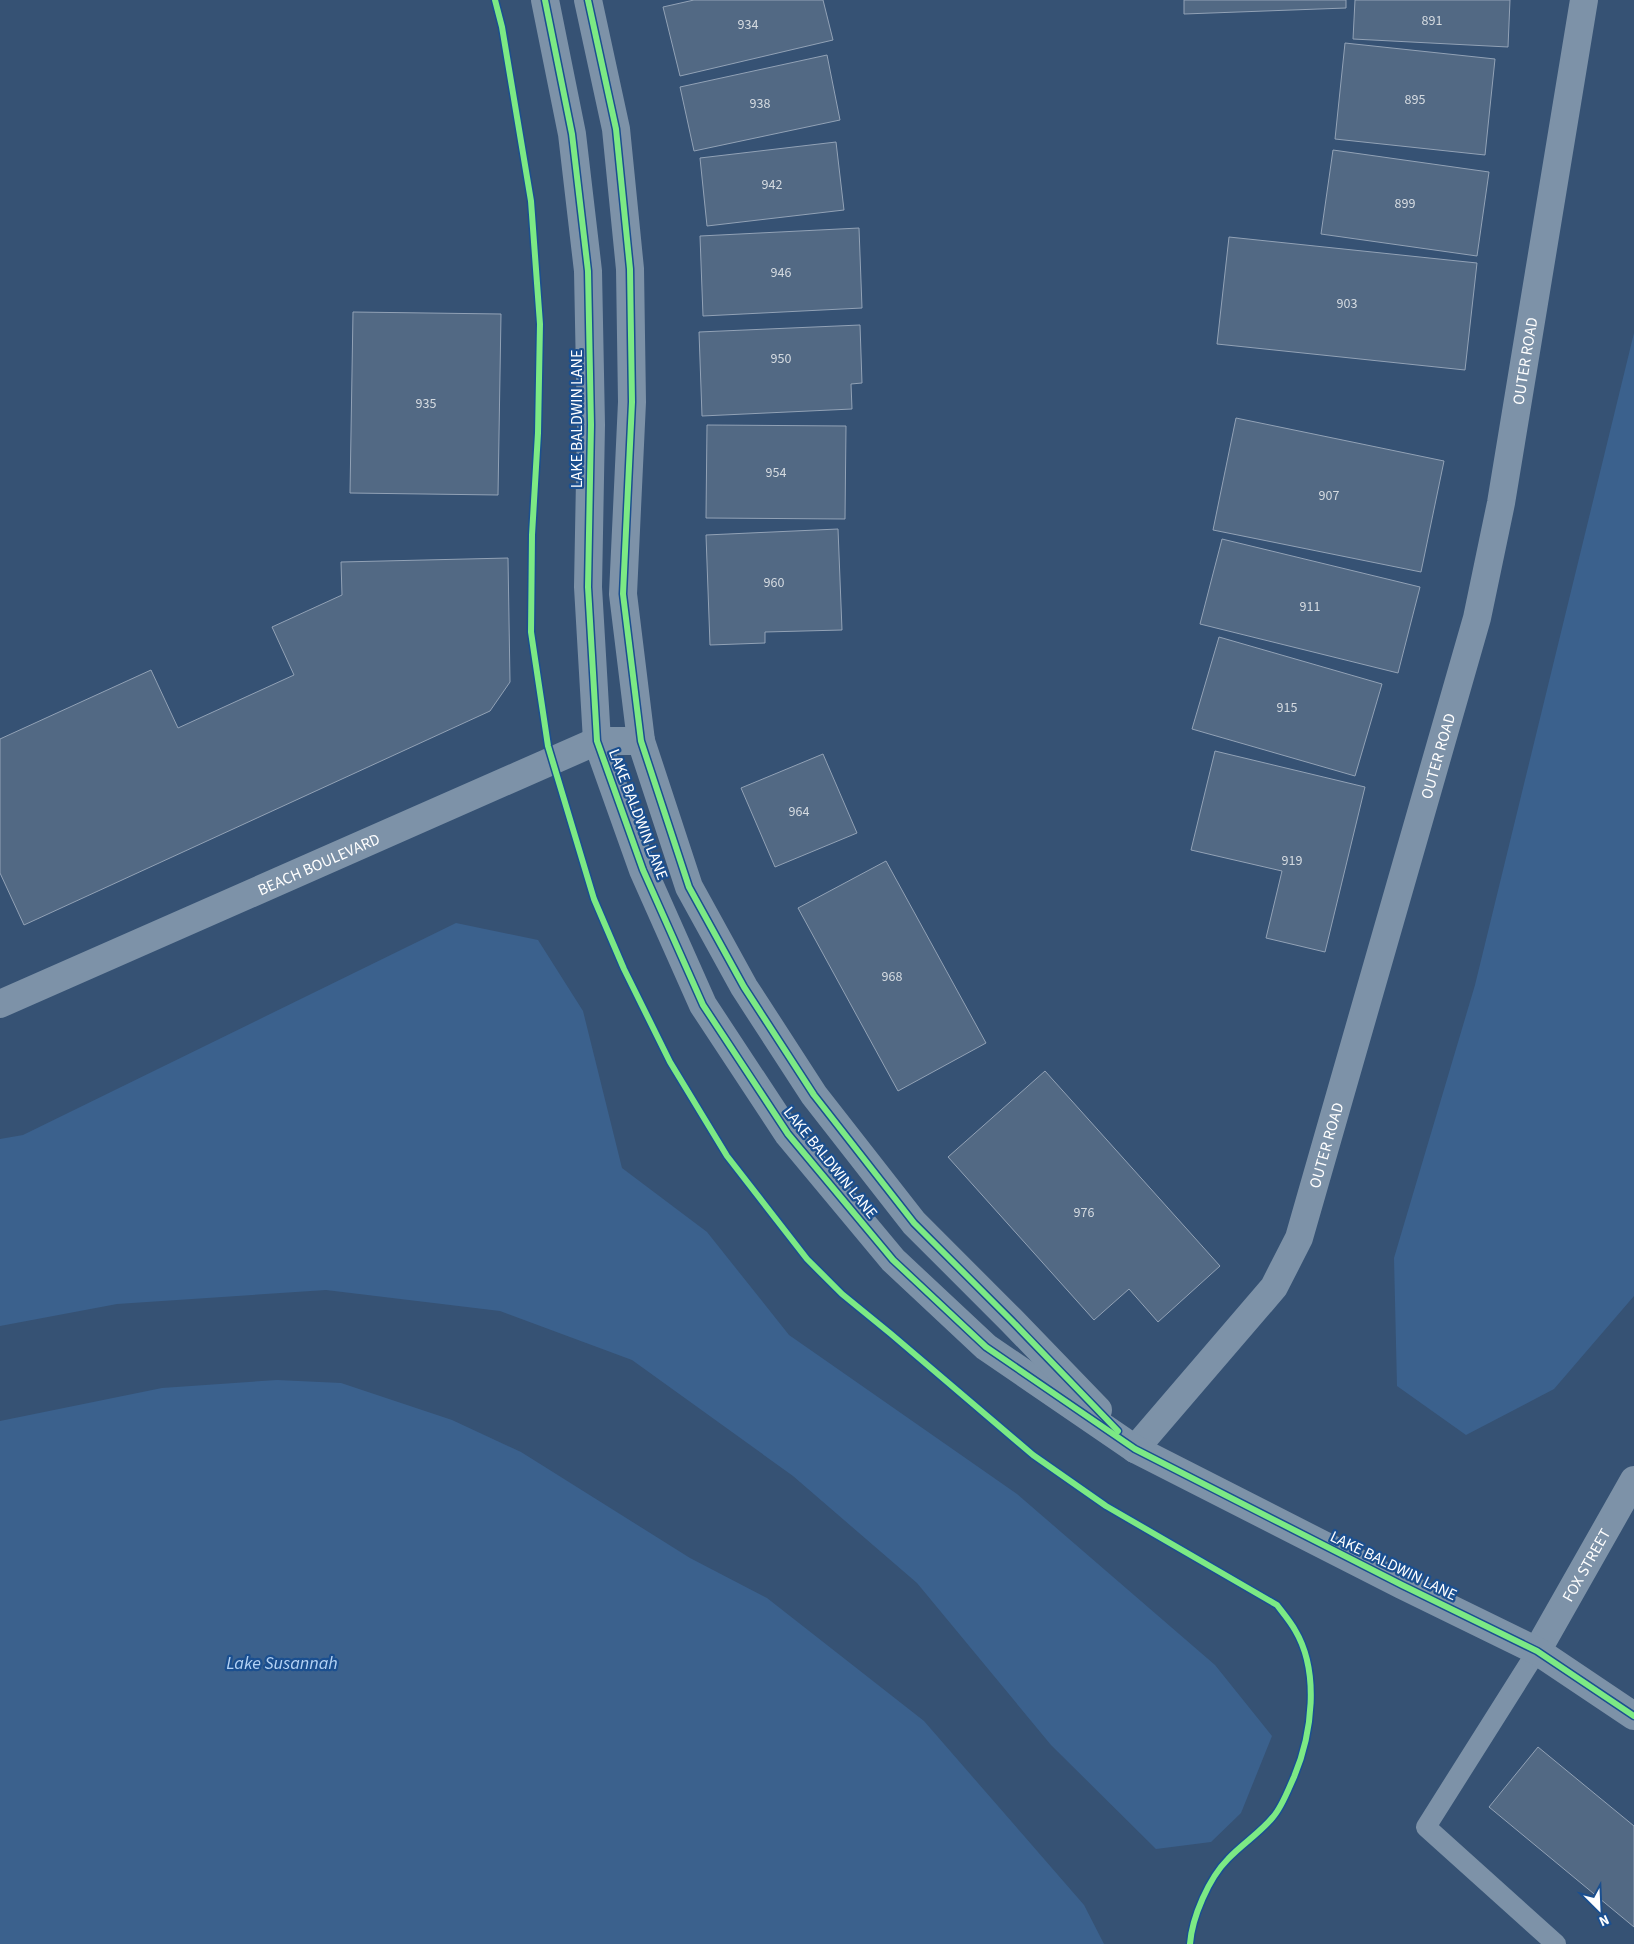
<svg xmlns="http://www.w3.org/2000/svg" width="1634" height="1944" viewBox="0 0 1634 1944" font-family="'Source Sans 3',sans-serif">
<rect width="100%" height="100%" fill="#365274"/>
<g fill="#3b618d">
<path d="M1634 333V1296L1554 1389 1466 1435 1397 1386 1394 1258 1475 985Z"/>
<path d="M456 923 538 940 583 1011 622 1168 707 1232 789 1335 1017 1494 1215 1665 1272 1736 1241 1813 1211 1842 1156 1849 1051 1745 917 1583 793 1476 632 1360 500 1311 326 1290 117 1304 0 1326V1139L23 1135Z"/>
<path d="M277 1380 341 1383 452 1420 521 1452 690 1558 767 1598 924 1721 1084 1905 1104 1944H0V1421L162 1388Z"/>
</g>
<g fill="#526984" stroke="#92a2b6">
<path d="M694 0H823L833 40 680 76 663 7Z"/>
<path d="M1184 0H1346V8L1184 14Z"/>
<path d="M1355 0H1510L1508 47 1353 39Z"/>
<path d="M1345 43 1495 59 1485 155 1335 139Z"/>
<path d="M827 55 840 120 694 151 680 87Z"/>
<path d="M836 142 844 210 707 226 700 158Z"/>
<path d="M1333 150 1489 172 1477 256 1321 234Z"/>
<path d="M859 228 862 308 703 316 700 236Z"/>
<path d="M1229 237 1477 263 1465 370 1217 344Z"/>
<path d="M353 312 501 314 498 495 350 493Z"/>
<path d="M860 325 862 383 851 384 852 409 702 416 699 332Z"/>
<path d="M1236 418 1444 461 1421 572 1213 530Z"/>
<path d="M707 425 846 426 845 519 706 518Z"/>
<path d="M838 529 842 630 765 632V643L710 645 706 535Z"/>
<path d="M1222 539 1420 587 1398 673 1200 624Z"/>
<path d="M508 558 510 682 490 711 24 925 0 873V739L151 670 178 728 294 675 272 627 342 595 341 562Z"/>
<path d="M1219 637 1382 684 1355 776 1192 729Z"/>
<path d="M1215 751 1365 787 1325 952 1266 938 1282 871 1191 850Z"/>
<path d="M823 754 857 833 775 867 741 788Z"/>
<path d="M886 861 986 1043 898 1091 798 908Z"/>
<path d="M1045 1071 1220 1266 1158 1322 1129 1289 1094 1320 948 1157Z"/>
<path d="M1538 1747 1634 1826V1927L1489 1807Z"/>
</g>
<g fill="none" stroke-linecap="round" stroke-linejoin="round">
<path stroke="#7d92a8" stroke-width="20" d="M1537 1651 1426 1827 1556 1944"/>
<g stroke="#7d92a8" stroke-width="28">
<path id="s1" d="M1135 1449 1274 1287 1299 1238 1477 618 1501 503 1584 0"/>
<path id="s2" d="M1537 1651 1634 1480"/>
</g>
<g stroke="#7d92a8" stroke-width="28">
<path d="M545 0 572 134 588 271 591 425 588 587 597 741 643 870 703 1005 788 1134 893 1260 986 1347 1135 1449 1402 1585 1537 1651 1634 1716"/>
<path d="M588 0 616 129 630 269 632 402 623 594 641 741 689 887 744 987 814 1095 914 1223 1011 1320 1098 1410"/>
<path id="s3" d="M0 1004 597 741H641"/>
</g>
<g stroke="#1b4f8f" stroke-width="9">
<g id="cycleway">
<path d="M495 0 502 27 531 201 540 324 538 433 532 535 531 632 548 746 594 899 624 969 670 1062 727 1156 807 1259 842 1294 891 1334 1033 1455 1106 1506 1277 1605C1283 1613 1290 1621 1295 1630 1320 1672 1312 1734 1294 1777 1288 1790 1282 1807 1273 1817 1260 1833 1242 1844 1228 1859 1209 1878 1192 1917 1190 1944"/>
<path d="M545 0 572 134 588 271 591 425 588 587 597 741 643 870 703 1005 788 1134 893 1260 986 1347 1135 1449 1402 1585 1537 1651 1634 1716"/>
<path d="M588 0 616 129 630 269 632 402 623 594 641 741 689 887 744 987 814 1095 914 1223 1011 1320 1118 1431"/>
</g>
</g>
<use href="#cycleway" stroke="#7ce984" stroke-width="6"/>
</g>
<g text-anchor="middle" stroke-width="4.5" stroke-linejoin="round" paint-order="stroke">
<g font-size="14" fill="#d4dae0">
<text x="1432" y="25">891</text>
<text x="748" y="29">934</text>
<text x="1415" y="104">895</text>
<text x="760" y="108">938</text>
<text x="772" y="189">942</text>
<text x="1405" y="208">899</text>
<text x="781" y="277">946</text>
<text x="1347" y="308">903</text>
<text x="781" y="363">950</text>
<text x="426" y="408">935</text>
<text x="776" y="477">954</text>
<text x="1329" y="500">907</text>
<text x="774" y="587">960</text>
<text x="1310" y="611">911</text>
<text x="1287" y="712">915</text>
<text x="799" y="816">964</text>
<text x="1292" y="865">919</text>
<text x="892" y="981">968</text>
<text x="1084" y="1217">976</text>
</g>
<g font-size="16" fill="#fff" stroke="#1b4f8f">
<text dy="6" stroke="none"><textPath href="#s1" startOffset="1175">OUTER ROAD</textPath></text>
<text transform="translate(576 419) rotate(-90)" y="6">LAKE BALDWIN LANE</text>
<text dy="6" stroke="none"><textPath href="#s1" startOffset="770">OUTER ROAD</textPath></text>
<text transform="translate(639 814) rotate(69)" y="6">LAKE BALDWIN LANE</text>
<text dy="6" stroke="none"><textPath href="#s3" startOffset="348">BEACH BOULEVARD</textPath></text>
<text dy="6" stroke="none"><textPath href="#s1" startOffset="365">OUTER ROAD</textPath></text>
<text transform="translate(831 1162) rotate(51)" y="6">LAKE BALDWIN LANE</text>
<text transform="translate(1394 1565) rotate(26)" y="6">LAKE BALDWIN LANE</text>
<text dy="6" stroke="none"><textPath href="#s2" startOffset="99">FOX STREET</textPath></text>
</g>
<g font-size="18" font-style="italic" fill="#b5d3f5" stroke="#1b4f8f">
<text x="282" y="1669">Lake Susannah</text>
</g>
</g>
<g transform="translate(1599 1909) rotate(156)" stroke="#1b4f8f" stroke-width="4" paint-order="stroke">
<path d="M0-4L9 19L0 12L-9 19Z" fill="#ffffff"/>
<text y="-8" font-size="14" font-weight="bold" text-anchor="middle" fill="#ffffff">N</text>
</g>
</svg>
